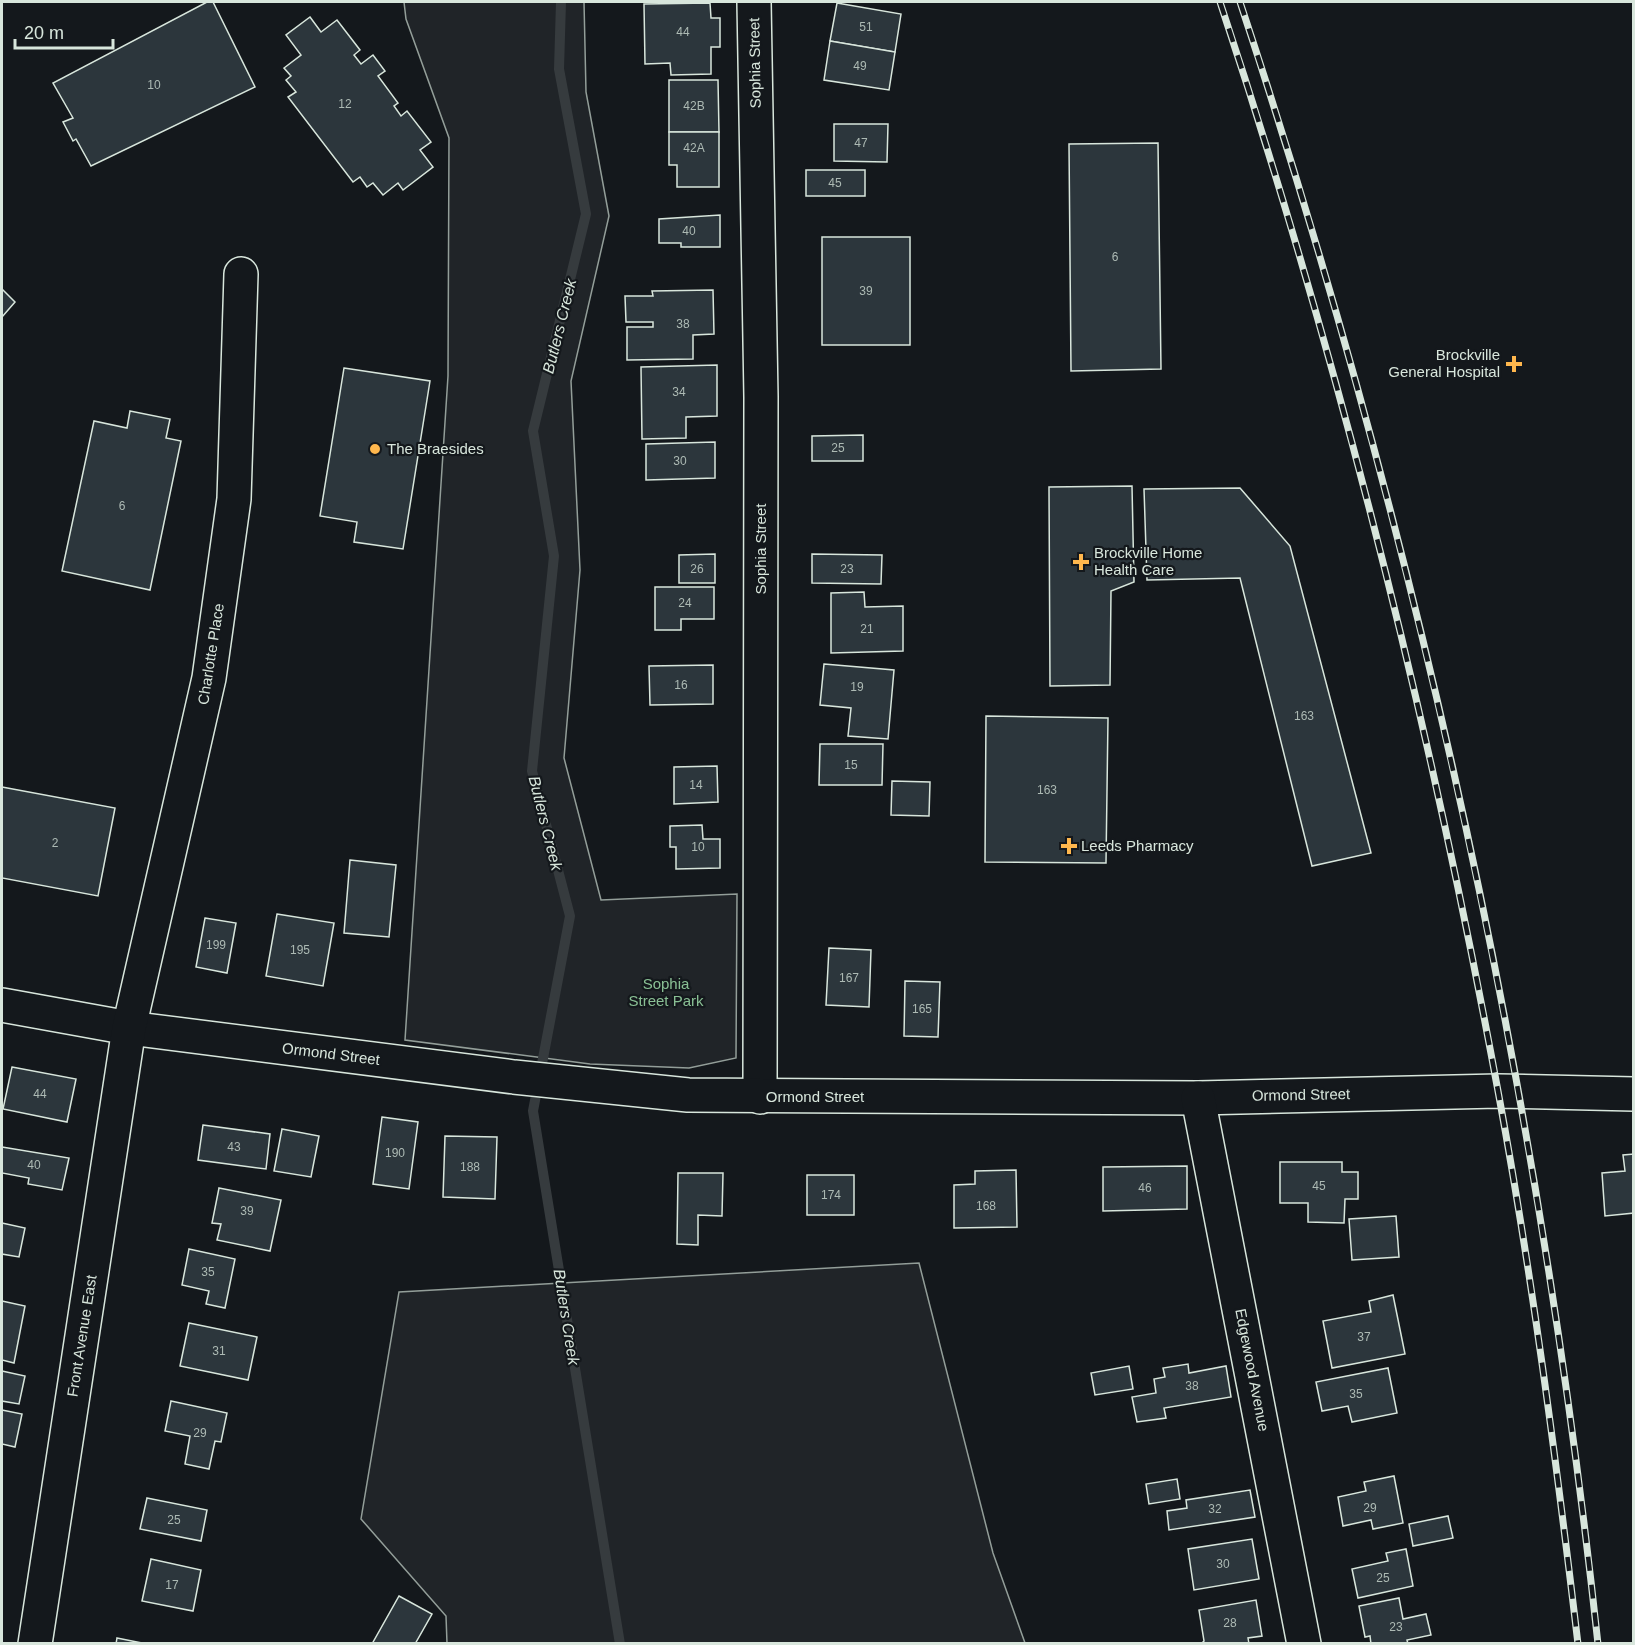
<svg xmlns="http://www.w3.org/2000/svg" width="1635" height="1645" viewBox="0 0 1635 1645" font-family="Arial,sans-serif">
<rect width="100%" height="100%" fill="#14181c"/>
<g fill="#202428" stroke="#939e99" stroke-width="1.5">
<path d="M404 2H584L586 92 609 216 571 381 580 570 564 758 601 900 737 894 736 1058 689 1068 590 1064 405 1040 448 376 449 138 406 19Z"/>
<path d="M919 1263 993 1553 1025 1643H447L446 1616 361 1519 399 1292Z"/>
</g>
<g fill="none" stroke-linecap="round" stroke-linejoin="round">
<path stroke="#363b3e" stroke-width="10" d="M561 2 559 69 586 214 533 431 554 556 532 771 570 916 533 1111 620 1644"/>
</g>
<g fill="#2c363c" stroke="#d8e6dc" stroke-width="1.5">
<path d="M207 2H213L255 87 91 166 76 139 73 141 63 122 73 118 53 83Z"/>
<path d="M710 3 711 18H720V47H711V74L671 75 670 63 645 64 644 4Z"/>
<path d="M837 3 901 14 895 52 830 41Z"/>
<path d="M310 17 321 32 337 20 360 50 354 55 361 64 373 55 385 71 378 76 398 103 394 106 401 116 407 111 431 142 420 150 433 167 403 190 398 183 383 195 373 183 367 187 360 177 353 182 288 97 296 92 286 80 291 76 284 68 301 55 286 35Z"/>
<path d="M830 41 895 52 889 90 824 80Z"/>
<path d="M669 80H718L719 132H669Z"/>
<path d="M834 124H888L887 162 834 161Z"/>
<path d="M669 132H719V187H677V165H669Z"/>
<path d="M1158 143 1161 369 1071 371 1069 144Z"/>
<rect x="806" y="170" width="59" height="26"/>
<path d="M720 215V247H681V243H659V219Z"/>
<rect x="822" y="237" width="88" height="108"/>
<path d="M2 289 15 302 2 317Z"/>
<path d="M713 290 714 334 693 335V359L627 360V327H653V322H626L625 296H653L652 291Z"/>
<path d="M717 365V416L686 417V438L642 439 641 367Z"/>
<path d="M344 368 430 381 403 549 354 542 357 522 320 516Z"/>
<path d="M130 411 170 419 166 438 181 441 150 590 62 571 94 421 127 428Z"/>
<path d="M863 435V461H812V436Z"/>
<path d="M715 442V478L646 480V444Z"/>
<path d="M1132 486 1134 582 1111 591 1110 685 1050 686 1049 487Z"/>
<path d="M1240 488 1290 546 1371 853 1312 866 1240 578 1147 580 1144 489Z"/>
<path d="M715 554V583H679V555Z"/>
<path d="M812 554 882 555 881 584 812 583Z"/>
<path d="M655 587H714V619H681V630H655Z"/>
<path d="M864 592 865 607 903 606V651L831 653V593Z"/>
<path d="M824 664 894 670 888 739 848 736 851 708 820 705Z"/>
<path d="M713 665V704L650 705 649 666Z"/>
<path d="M986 716 1108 718 1106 863 985 862Z"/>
<path d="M820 744H883L882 785H819Z"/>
<path d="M717 766 718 802 674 804V767Z"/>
<path d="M892 781 930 782 929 816 891 815Z"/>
<path d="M2 787 115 808 98 896 2 878Z"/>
<path d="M702 825 703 839H720V868L676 869V847H670V826Z"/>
<path d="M350 860 396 865 389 937 344 933Z"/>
<path d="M277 914 334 923 323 986 266 976Z"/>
<path d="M205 918 236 923 227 973 196 967Z"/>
<path d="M829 948 871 950 869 1007 826 1005Z"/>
<path d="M905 981 940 982 938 1037 904 1036Z"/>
<path d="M12 1067 76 1079 67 1122 3 1109Z"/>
<path d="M382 1117 418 1122 409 1189 373 1184Z"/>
<path d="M203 1125 270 1134 266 1169 198 1160Z"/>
<path d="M282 1129 319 1136 311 1177 274 1171Z"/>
<path d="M445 1136 497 1137 495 1199 443 1197Z"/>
<path d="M2 1147 69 1158 62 1190 28 1184 29 1178 2 1173Z"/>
<path d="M1634 1154V1213L1605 1216 1602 1173 1625 1171 1623 1155Z"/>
<path d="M1280 1162H1342V1172H1358V1199H1345L1344 1223 1308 1222V1203H1280Z"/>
<path d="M1187 1166V1209L1103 1211V1167Z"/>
<path d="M1016 1170 1017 1227 954 1228V1185L975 1184V1171Z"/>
<path d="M678 1173H723L722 1216 698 1215V1245L677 1244Z"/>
<rect x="807" y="1175" width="47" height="40"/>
<path d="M219 1188 281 1200 270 1251 217 1240 221 1224 212 1223Z"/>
<path d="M1396 1216 1399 1257 1352 1260 1349 1219Z"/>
<path d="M2 1223 25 1228 19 1257 2 1254Z"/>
<path d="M189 1249 235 1259 225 1308 206 1304 209 1291 182 1285Z"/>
<path d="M1393 1295 1405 1354 1332 1368 1323 1321 1371 1312 1369 1301Z"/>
<path d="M2 1301 25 1306 14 1363 2 1360Z"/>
<path d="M189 1323 257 1337 248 1380 180 1366Z"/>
<path d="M1188 1364 1189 1373 1226 1366 1231 1397 1164 1408 1166 1418 1137 1422 1132 1397 1156 1393 1154 1379 1165 1377 1163 1368Z"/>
<path d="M1129 1366 1133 1389 1095 1395 1091 1373Z"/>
<path d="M1388 1368 1397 1413 1352 1422 1348 1406 1322 1411 1316 1382Z"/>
<path d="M2 1371 25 1376 19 1404 2 1401Z"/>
<path d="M171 1401 227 1413 221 1442 215 1441 209 1469 185 1464 190 1436 165 1431Z"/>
<path d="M2 1410 22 1414 15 1447 2 1444Z"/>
<path d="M1394 1476 1403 1523 1373 1529 1371 1520 1343 1526 1338 1497 1366 1491 1364 1482Z"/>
<path d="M1177 1479 1180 1499 1149 1504 1146 1484Z"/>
<path d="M1250 1490 1255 1517 1169 1530 1167 1511 1187 1508 1186 1500Z"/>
<path d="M147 1498 207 1510 201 1541 140 1529Z"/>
<path d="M1448 1516 1453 1538 1413 1546 1409 1524Z"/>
<path d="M1252 1539 1259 1579 1194 1590 1188 1549Z"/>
<path d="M1406 1549 1413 1586 1358 1598 1352 1569 1388 1561 1386 1553Z"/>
<path d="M151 1559 201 1570 193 1611 142 1601Z"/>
<path d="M399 1596 432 1614 415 1644H372Z"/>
<path d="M1399 1598 1403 1619 1426 1614 1431 1635 1407 1640 1408 1644H1371L1370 1636 1365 1637 1359 1606Z"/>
<path d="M1256 1600 1262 1636 1248 1638 1249 1644H1201L1204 1641 1199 1610Z"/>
<path d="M117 1638 147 1644H116Z"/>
</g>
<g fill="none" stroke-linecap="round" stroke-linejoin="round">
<g stroke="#d8e6dc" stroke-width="36">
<g id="minor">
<path d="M754 2 761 397 760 1097"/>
<path d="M2 1005 129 1028 514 1077 688 1095 1198 1098 1498 1091 1634 1094"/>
<path d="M1198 1098 1304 1644"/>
<path d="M35 1644 129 1028 209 678 234 499 241 274"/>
</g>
</g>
<use href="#minor" stroke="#14181c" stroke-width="33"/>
<g stroke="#d8e6dc" stroke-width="7">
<g id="rail">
<path d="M1220 2C1338 357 1430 723 1498 1091 1532 1274 1556 1459 1578 1644"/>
<path d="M1240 2C1416 533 1538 1086 1598 1644"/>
</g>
</g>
<use href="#rail" stroke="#14181c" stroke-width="4.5" stroke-dasharray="14" stroke-linecap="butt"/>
</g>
<g fill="#ffb74d" stroke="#14181c" stroke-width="2">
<path d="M1511 355h6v6h6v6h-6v6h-6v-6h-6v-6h6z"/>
<circle cx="375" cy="449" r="6"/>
<path d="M1078 553h6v6h6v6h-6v6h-6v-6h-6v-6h6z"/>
<path d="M1066 837h6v6h6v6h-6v6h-6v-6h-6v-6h6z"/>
</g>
<g text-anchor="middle" stroke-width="4.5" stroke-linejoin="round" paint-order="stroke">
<g font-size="12" fill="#adbab4">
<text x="866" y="31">51</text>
<text x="683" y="36">44</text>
<text x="860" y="70">49</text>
<text x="154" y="89">10</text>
<text x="345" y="108">12</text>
<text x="694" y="110">42B</text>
<text x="861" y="147">47</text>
<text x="694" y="152">42A</text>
<text x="835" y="187">45</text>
<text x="689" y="235">40</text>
<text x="1115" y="261">6</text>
<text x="866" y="295">39</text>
<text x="683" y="328">38</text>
<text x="679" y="396">34</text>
<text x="838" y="452">25</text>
<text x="680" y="465">30</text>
<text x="122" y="510">6</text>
<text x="697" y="573">26</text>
<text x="847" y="573">23</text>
<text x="685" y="607">24</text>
<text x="867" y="633">21</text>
<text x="681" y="689">16</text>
<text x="857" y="691">19</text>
<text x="1304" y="720">163</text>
<text x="851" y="769">15</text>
<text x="696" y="789">14</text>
<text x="1047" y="794">163</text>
<text x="55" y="847">2</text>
<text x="698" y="851">10</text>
<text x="216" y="949">199</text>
<text x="300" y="954">195</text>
<text x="849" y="982">167</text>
<text x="922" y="1013">165</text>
<text x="40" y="1098">44</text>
<text x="234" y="1151">43</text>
<text x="395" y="1157">190</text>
<text x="34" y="1169">40</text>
<text x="470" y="1171">188</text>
<text x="1319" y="1190">45</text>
<text x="1145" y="1192">46</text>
<text x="831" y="1199">174</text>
<text x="986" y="1210">168</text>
<text x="247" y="1215">39</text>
<text x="208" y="1276">35</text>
<text x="1364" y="1341">37</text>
<text x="219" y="1355">31</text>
<text x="1192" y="1390">38</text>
<text x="1356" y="1398">35</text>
<text x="200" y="1437">29</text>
<text x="1370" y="1512">29</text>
<text x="1215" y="1513">32</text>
<text x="174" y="1524">25</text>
<text x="1223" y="1568">30</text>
<text x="1383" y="1582">25</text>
<text x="172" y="1589">17</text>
<text x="1230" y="1627">28</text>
<text x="1396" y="1631">23</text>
</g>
<g font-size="15" fill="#d8e6dc" stroke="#14181c">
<text transform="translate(755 63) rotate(-91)" y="5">Sophia Street</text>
<text transform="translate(761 549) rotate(-90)" y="5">Sophia Street</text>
<text transform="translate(211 654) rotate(-81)" y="5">Charlotte Place</text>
<text transform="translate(331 1054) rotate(7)" y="5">Ormond Street</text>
<text transform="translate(1301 1095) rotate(-1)" y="5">Ormond Street</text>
<text x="815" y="1102">Ormond Street</text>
<text transform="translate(82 1336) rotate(-81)" y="5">Front Avenue East</text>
<text transform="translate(1252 1370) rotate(79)" y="5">Edgewood Avenue</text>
</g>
<g font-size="15" fill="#d8e6dc" stroke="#14181c" text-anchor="start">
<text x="1500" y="360" text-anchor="end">Brockville<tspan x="1500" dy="17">General Hospital</tspan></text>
<text x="387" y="454">The Braesides</text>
<text x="1094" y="558">Brockville Home<tspan x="1094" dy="17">Health Care</tspan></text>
<text x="1081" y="851">Leeds Pharmacy</text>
</g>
<g font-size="15" fill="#8ac095" stroke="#14181c">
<text x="666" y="989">Sophia<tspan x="666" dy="17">Street Park</tspan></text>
</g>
<g font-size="16" font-style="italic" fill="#d8e6dc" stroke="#14181c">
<text transform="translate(559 326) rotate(-76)" y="6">Butlers Creek</text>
<text transform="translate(546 823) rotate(76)" y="6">Butlers Creek</text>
<text transform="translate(567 1317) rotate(81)" y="6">Butlers Creek</text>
</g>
</g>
<rect width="1635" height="1645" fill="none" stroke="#d8e6dc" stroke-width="6"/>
<path d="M15 39v9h98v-9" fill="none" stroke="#d8e6dc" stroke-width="3"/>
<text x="24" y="39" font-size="18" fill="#d8e6dc" stroke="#14181c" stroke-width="4.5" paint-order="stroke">20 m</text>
</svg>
